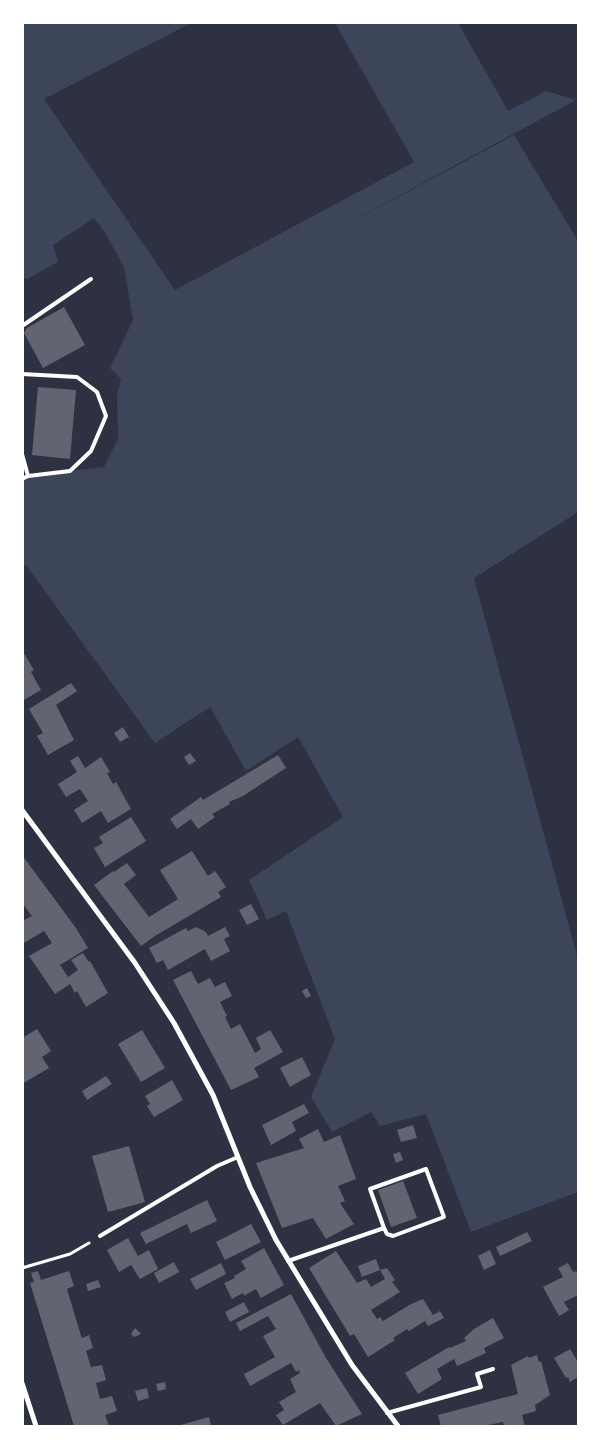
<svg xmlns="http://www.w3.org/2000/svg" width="601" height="1449" viewBox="0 0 601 1449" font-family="Merriweather,serif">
<rect width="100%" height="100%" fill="#2d3142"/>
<path fill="#3c4559" d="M23 23H191L44 99 175 290 414 162 335 23H458L508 111 546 91 576 100 330 233 514 135 578 241V512L474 578 578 959V1192L471 1232 426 1114 380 1126 371 1112 332 1132 311 1097 335 1039 286 911 267 920 249 880 343 817 298 737 246 771 210 707 155 743 26 565 23 567V476L104 467 118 439 117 395 121 379 110 368 133 320 124 267 104 231 94 218 53 245 58 262 27 279 23 277Z"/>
<g fill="#626471">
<path d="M64 307 85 345 43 368 24 333 27 328Z"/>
<path d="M38 387 76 390 70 459 32 455Z"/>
<path d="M22 650 34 670 31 672 41 690 22 701Z"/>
<path d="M71 683 77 691 56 705 74 740 48 755 37 736 43 733 29 709Z"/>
<path d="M123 727 129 737 120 742 114 733Z"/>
<path d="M190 753 196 761 189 765 184 757Z"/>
<path d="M278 755 286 768 243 796 229 802 230 804 212 814 215 817 198 829 191 819 177 829 170 819 201 797 203 800Z"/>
<path d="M78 756 85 768 101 757 110 772 107 773 113 784 116 782 131 809 108 823 101 811 82 823 74 810 88 801 80 789 66 797 58 784 77 772 70 761Z"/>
<path d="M131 817 146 841 105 867 94 848 103 843 99 837Z"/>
<path d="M192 851 208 876 215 871 226 887 218 892 221 897 155 936 141 946 94 885 113 871 114 872 127 863 136 875 124 884 149 917 178 899 160 870Z"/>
<path d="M22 855 76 928 88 948 60 965 68 977 78 970 71 960 83 953 89 962 90 961 108 993 86 1007 77 991 75 993 70 984 55 994 29 956 52 943 44 931 22 944V921L32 916 22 903Z"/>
<path d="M251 904 259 919 247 925 239 910Z"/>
<path d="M196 927 206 932 208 936 225 927 230 936 224 939 230 951 211 961 205 949 168 970 163 960 157 963 149 948 186 928 188 931Z"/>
<path d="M191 971 198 984 210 978 215 987 225 982 232 996 220 1002 227 1016 225 1017 231 1029 240 1024 255 1053 261 1049 256 1038 270 1030 283 1052 254 1068 259 1077 231 1090 173 980Z"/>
<path d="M307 988 311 996 306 998 302 991Z"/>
<path d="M37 1029 51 1051 42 1057 49 1068 22 1084V1038Z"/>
<path d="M142 1030 165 1068 141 1082 118 1044Z"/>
<path d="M302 1057 311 1075 290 1087 280 1068Z"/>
<path d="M106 1076 112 1084 87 1100 82 1091Z"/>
<path d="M172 1080 183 1100 154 1117 147 1106 150 1104 145 1096Z"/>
<path d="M304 1104 309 1113 292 1122 296 1131 271 1145 262 1125Z"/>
<path d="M413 1125 417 1138 401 1142 397 1130Z"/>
<path d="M318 1129 324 1142 340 1135 356 1179 338 1186 345 1201 340 1203 354 1224 326 1239 313 1218 282 1228 256 1163 304 1148 299 1139Z"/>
<path d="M129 1146 145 1202 108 1212 92 1156Z"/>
<path d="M400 1152 403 1160 396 1163 393 1154Z"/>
<path d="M403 1181 417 1218 391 1227 378 1190Z"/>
<path d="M207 1200 217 1221 191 1233 187 1224 146 1244 140 1233Z"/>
<path d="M251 1224 261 1242 225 1260 216 1242Z"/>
<path d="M527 1232 532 1241 500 1256 496 1247Z"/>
<path d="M128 1238 138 1256 149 1250 158 1269 140 1279 131 1265 119 1272 107 1250Z"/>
<path d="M264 1248 284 1285 261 1298 256 1289 244 1296 243 1293 232 1299 224 1283 235 1278 234 1276 246 1269 241 1261Z"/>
<path d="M490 1250 496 1264 484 1270 478 1256Z"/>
<path d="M336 1251 357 1283 366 1279 371 1287 385 1279 380 1270 387 1268 395 1280 392 1282 400 1292 371 1310 377 1319 380 1317 383 1321 411 1304 423 1299 433 1315 440 1311 444 1318 428 1326 425 1321 409 1331 407 1329 393 1338 395 1340 368 1357 354 1334 350 1336 309 1268Z"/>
<path d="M376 1259 380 1270 362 1277 358 1266Z"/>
<path d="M174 1262 179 1272 159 1283 154 1273Z"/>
<path d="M221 1263 226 1274 196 1290 190 1279Z"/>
<path d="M568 1263 573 1272 578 1271V1295L564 1302 569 1310 559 1316 543 1287 563 1277 558 1268Z"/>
<path d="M38 1271 41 1280 69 1271 74 1286 67 1289 81 1336 82 1338 89 1335 93 1348 86 1351 91 1367 102 1365 106 1380 96 1383 100 1399 112 1396 117 1411 105 1415 109 1426H74L30 1283 34 1282 31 1273Z"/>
<path d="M98 1280 101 1287 88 1291 86 1284Z"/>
<path d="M291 1294 326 1358 362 1414 336 1426 320 1403 283 1425 276 1415 284 1410 279 1402 296 1392 290 1379 300 1373 299 1370 296 1372 291 1363 250 1386 244 1374 275 1357 263 1336 276 1329 268 1316 240 1331 236 1323Z"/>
<path d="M244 1302 249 1312 230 1322 225 1312Z"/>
<path d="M493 1318 504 1338 484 1348 486 1353 457 1366 454 1359 437 1369 442 1379 418 1394 405 1373 449 1347 450 1348 466 1341 464 1338 474 1329Z"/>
<path d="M135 1328 141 1334 134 1337 131 1334Z"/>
<path d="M570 1349 578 1362V1377L570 1382 568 1377 566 1378 554 1358Z"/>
<path d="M537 1355 539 1362 541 1361 550 1395 535 1405 536 1411 522 1415 525 1426H504L503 1422 483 1426H441L438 1415 518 1394 511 1365 528 1356 529 1358Z"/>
<path d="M165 1382 166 1389 158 1391 156 1384Z"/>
<path d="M147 1388 149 1398 138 1401 135 1391Z"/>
<path d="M209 1417 211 1426H177Z"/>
</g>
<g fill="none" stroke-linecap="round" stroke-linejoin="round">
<path stroke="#fff" stroke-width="3" d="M22 1268 70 1254 89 1243"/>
<g stroke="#fff" stroke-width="4">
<path d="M22 326 91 279"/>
<path d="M22 374 77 377 97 392 106 416 91 451 70 471 28 476"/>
<path d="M22 454 28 476 22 479"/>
<path d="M100 1236 217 1166 238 1157"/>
<path d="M288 1261 384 1228 387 1234 393 1236 444 1217 426 1169 370 1189 384 1228"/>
<path d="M387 1413 481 1387 477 1374 493 1369"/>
</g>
<g stroke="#fff" stroke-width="5">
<path d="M22 810 135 963 174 1023 213 1095 250 1187 276 1240 352 1365 398 1426"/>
<path d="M22 1383 36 1426"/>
</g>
</g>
<rect width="601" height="1449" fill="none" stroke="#ffffff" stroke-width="48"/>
</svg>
